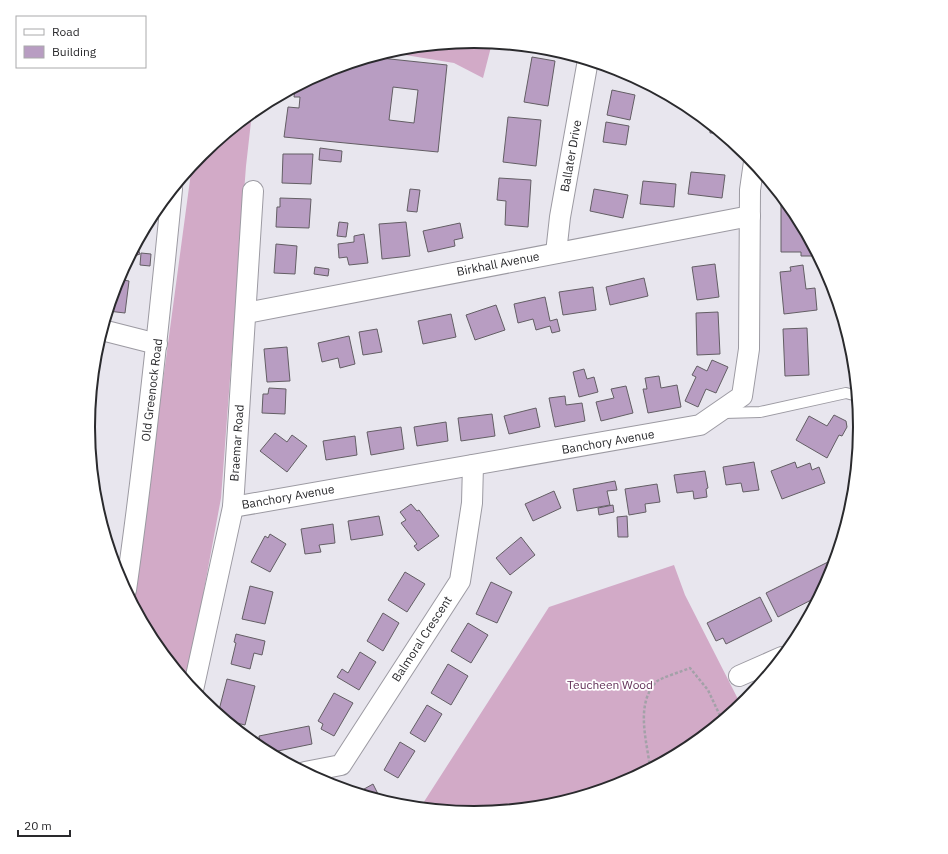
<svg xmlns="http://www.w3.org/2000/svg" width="948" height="854" viewBox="0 0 948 854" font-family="'IBM Plex Sans',sans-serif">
<rect width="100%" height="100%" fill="#e8e6ee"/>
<g fill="#d2aac7">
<path d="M474 41 492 43 483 78 454 63 387 52 399 48Z"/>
<path d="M252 113 246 166 221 498 187 682 153 641 133 604 192 165 201 154Z"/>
<path d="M674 565 685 595 741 705 688 748 621 784 549 806 474 813 420 808 549 607Z"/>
</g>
<g fill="#b89dc2" stroke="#635e64" fill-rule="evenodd">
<path d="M371 57 447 65 438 152 284 137 288 107 299 108 300 97H294L295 87 299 85H302L303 83 326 70ZM393 87 418 90 414 123 389 120Z"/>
<path d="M532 57 555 61 548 106 524 102Z"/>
<path d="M612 90 635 95 630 120 607 115Z"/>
<path d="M508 117 541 120 536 166 503 162Z"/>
<path d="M606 122 629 126 626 145 603 142Z"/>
<path d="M710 124 721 133H710Z"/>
<path d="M320 148 342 151 341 162 319 160Z"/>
<path d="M283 154H313L311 184 282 183Z"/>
<path d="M691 172 725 175 722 198 688 194Z"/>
<path d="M499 178 531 180 528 227 505 225 506 201 497 200Z"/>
<path d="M643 181 676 184 674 207 640 204Z"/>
<path d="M410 189 420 190 417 212 407 211Z"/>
<path d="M594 189 628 195 623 218 590 211Z"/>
<path d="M280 198 311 199 309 228 276 227 277 207H280Z"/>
<path d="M781 205H789L795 213 814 248V256H801V252H781Z"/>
<path d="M339 222 348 223 346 237 337 236Z"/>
<path d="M406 222 410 256 382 259 379 224Z"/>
<path d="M460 223 463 238 454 240 455 246 428 252 423 231Z"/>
<path d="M364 234 368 263 349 265 347 257 339 258 338 244 354 242V236Z"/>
<path d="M136 244 140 254 129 258Z"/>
<path d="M276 244 297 246 295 274 274 273Z"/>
<path d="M141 253 151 254 150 266 140 265Z"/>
<path d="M715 264 719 297 697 300 692 267Z"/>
<path d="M803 265 806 289 815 288 817 310 784 314 780 272 791 271 790 267Z"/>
<path d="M315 267 329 269 328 276 314 274Z"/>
<path d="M644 278 648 296 610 305 606 287Z"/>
<path d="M117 279 129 281 125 313 108 311Z"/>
<path d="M593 287 596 310 563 315 559 292Z"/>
<path d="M545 297 550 321 557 319 560 331 552 333 550 326 536 330 533 319 518 323 514 304Z"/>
<path d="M496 305 505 330 475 340 466 315Z"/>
<path d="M718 312 720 354 697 355 696 313Z"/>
<path d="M451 314 456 337 423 344 418 321Z"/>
<path d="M807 328 809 375 785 376 783 329Z"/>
<path d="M377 329 382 352 363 355 359 332Z"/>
<path d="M349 336 355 364 340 368 338 358 322 362 318 343Z"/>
<path d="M287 347 290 381 267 382 264 349Z"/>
<path d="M712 360 728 367 716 393 706 389 698 407 685 401 696 377 692 375 697 366 707 371Z"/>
<path d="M584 369 587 379 594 377 598 392 579 397 573 372Z"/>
<path d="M659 376 661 388 677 385 681 407 648 413 643 389H647L645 378Z"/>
<path d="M626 386 633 413 601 421 596 402 614 398 611 389Z"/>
<path d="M269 388 286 389 285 414 262 413 263 394H268Z"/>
<path d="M565 396 566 405 582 403 585 421 555 427 549 398Z"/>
<path d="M536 408 540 427 509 434 504 416Z"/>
<path d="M492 414 495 436 461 441 458 418Z"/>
<path d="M834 415 846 421 847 427 842 436 839 435 827 458 796 440 809 416 827 426Z"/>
<path d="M446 422 448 441 417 446 414 427Z"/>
<path d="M401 427 404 449 371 455 367 432Z"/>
<path d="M275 433 287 442 292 435 307 446 287 472 260 451Z"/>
<path d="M355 436 357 455 326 460 323 441Z"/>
<path d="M754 462 759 490 743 492 741 483 726 485 723 467Z"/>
<path d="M795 462 797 468 810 463 812 470 819 467 825 483 782 499 771 471Z"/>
<path d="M705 471 708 488 706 489 707 497 694 499 693 491 677 493 674 475Z"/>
<path d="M615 481 617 490 607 491 610 505 577 511 573 489Z"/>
<path d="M657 484 660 502 645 504 646 512 629 515 625 489Z"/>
<path d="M554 491 561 508 533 521 525 504Z"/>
<path d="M411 504 417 511 419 510 439 536 418 551 414 546 417 544 401 523 406 520 400 512Z"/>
<path d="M613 505 614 512 599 515 598 508Z"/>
<path d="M379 516 383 535 351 540 348 521Z"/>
<path d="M627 516 628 537H618L617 517Z"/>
<path d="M333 524 335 543 319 545 321 552 305 554 301 529Z"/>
<path d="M270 534 286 544 270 572 251 562 265 536 268 538Z"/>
<path d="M521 537 535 555 510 575 496 558Z"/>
<path d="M836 558 831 575 819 596 778 617 766 593Z"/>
<path d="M405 572 425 584 407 612 388 600Z"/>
<path d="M491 582 512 592 497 623 476 614Z"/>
<path d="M250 586 273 592 265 624 242 619Z"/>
<path d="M760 597 772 621 726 644 723 638 716 641 707 623Z"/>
<path d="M383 613 399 623 383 651 367 641Z"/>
<path d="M468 623 488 635 471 663 451 651Z"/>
<path d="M236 634 265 641 262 655 254 653 250 669 231 664 236 643 234 642Z"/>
<path d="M360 652 376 662 359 690 337 677 342 669 348 673Z"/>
<path d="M448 664 468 676 451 705 431 693Z"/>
<path d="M765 678 758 687 756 683Z"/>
<path d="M227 679 255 686 245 725 225 720 221 717 223 710H219Z"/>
<path d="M334 693 353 703 334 736 321 729 323 724 318 721Z"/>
<path d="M427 705 442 714 425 742 410 733Z"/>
<path d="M309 726 312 744 268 753 261 749 259 736Z"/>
<path d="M400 742 415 751 398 778 384 770Z"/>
<path d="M373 784 381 800 357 793Z"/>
</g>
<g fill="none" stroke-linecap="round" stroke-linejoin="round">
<g stroke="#9c9aa2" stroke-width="12">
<path id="service" d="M724 413 760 412 846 393 857 396"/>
</g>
<g stroke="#9c9aa2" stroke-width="22">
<g id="minor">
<path d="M556 253 560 217 588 60"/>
<path d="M246 313 750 216"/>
<path d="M102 330 157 344"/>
<path d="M233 507 700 425 742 396 749 349 750 190 754 162"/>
<path d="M126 590C145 457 159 323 172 189"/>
<path d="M739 676 782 657"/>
<path d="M193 690 233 507 253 191"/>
<path d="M305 772 341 765 460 581 472 503 473 465"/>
</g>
</g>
<path stroke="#a3a1a8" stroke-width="2.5" stroke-dasharray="3 2" stroke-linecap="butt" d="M650 768C647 741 635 705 656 682 660 678 683 671 690 668L708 690 722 720"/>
<use href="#service" stroke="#fff" stroke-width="10"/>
<use href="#minor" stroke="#fff" stroke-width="20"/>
</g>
<g text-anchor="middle" stroke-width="3.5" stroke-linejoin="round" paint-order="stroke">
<g font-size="12" fill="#2a2a2d" stroke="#fff">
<text transform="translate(571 156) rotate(-80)" y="4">Ballater Drive</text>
<text transform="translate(498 264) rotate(-11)" y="4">Birkhall Avenue</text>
<text transform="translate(152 390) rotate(-83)" y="4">Old Greenock Road</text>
<text transform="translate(608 442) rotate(-10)" y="4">Banchory Avenue</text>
<text transform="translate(237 443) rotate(-86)" y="4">Braemar Road</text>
<text transform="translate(288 497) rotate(-10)" y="4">Banchory Avenue</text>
<text transform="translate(422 639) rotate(-57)" y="4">Balmoral Crescent</text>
</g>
<g font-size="12" fill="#633158" stroke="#fff">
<text x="610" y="689">Teucheen Wood</text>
</g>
</g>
<path d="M0 0H948V854H0ZM95 427a379 379 0 1 1 758 0a379 379 0 1 1-758 0Z" fill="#fff" fill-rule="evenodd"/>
<path fill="none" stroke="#2a2a2d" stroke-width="2" d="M95 427a379 379 0 1 1 758 0a379 379 0 1 1-758 0Z"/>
<rect x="16" y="16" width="130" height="52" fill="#ffffff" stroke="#aaaaab"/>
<rect x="24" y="29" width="20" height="6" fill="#ffffff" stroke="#aaaaab"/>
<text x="52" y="36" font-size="12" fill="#2a2a2d">Road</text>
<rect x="24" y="46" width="20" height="12" fill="#b89dc2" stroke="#aaaaab"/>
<text x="52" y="56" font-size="12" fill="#2a2a2d">Building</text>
<path d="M18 830v6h52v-6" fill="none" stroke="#2a2a2d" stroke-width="2"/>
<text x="24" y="830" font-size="12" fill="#2a2a2d" stroke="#ffffff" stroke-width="3" paint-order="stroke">20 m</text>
</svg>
